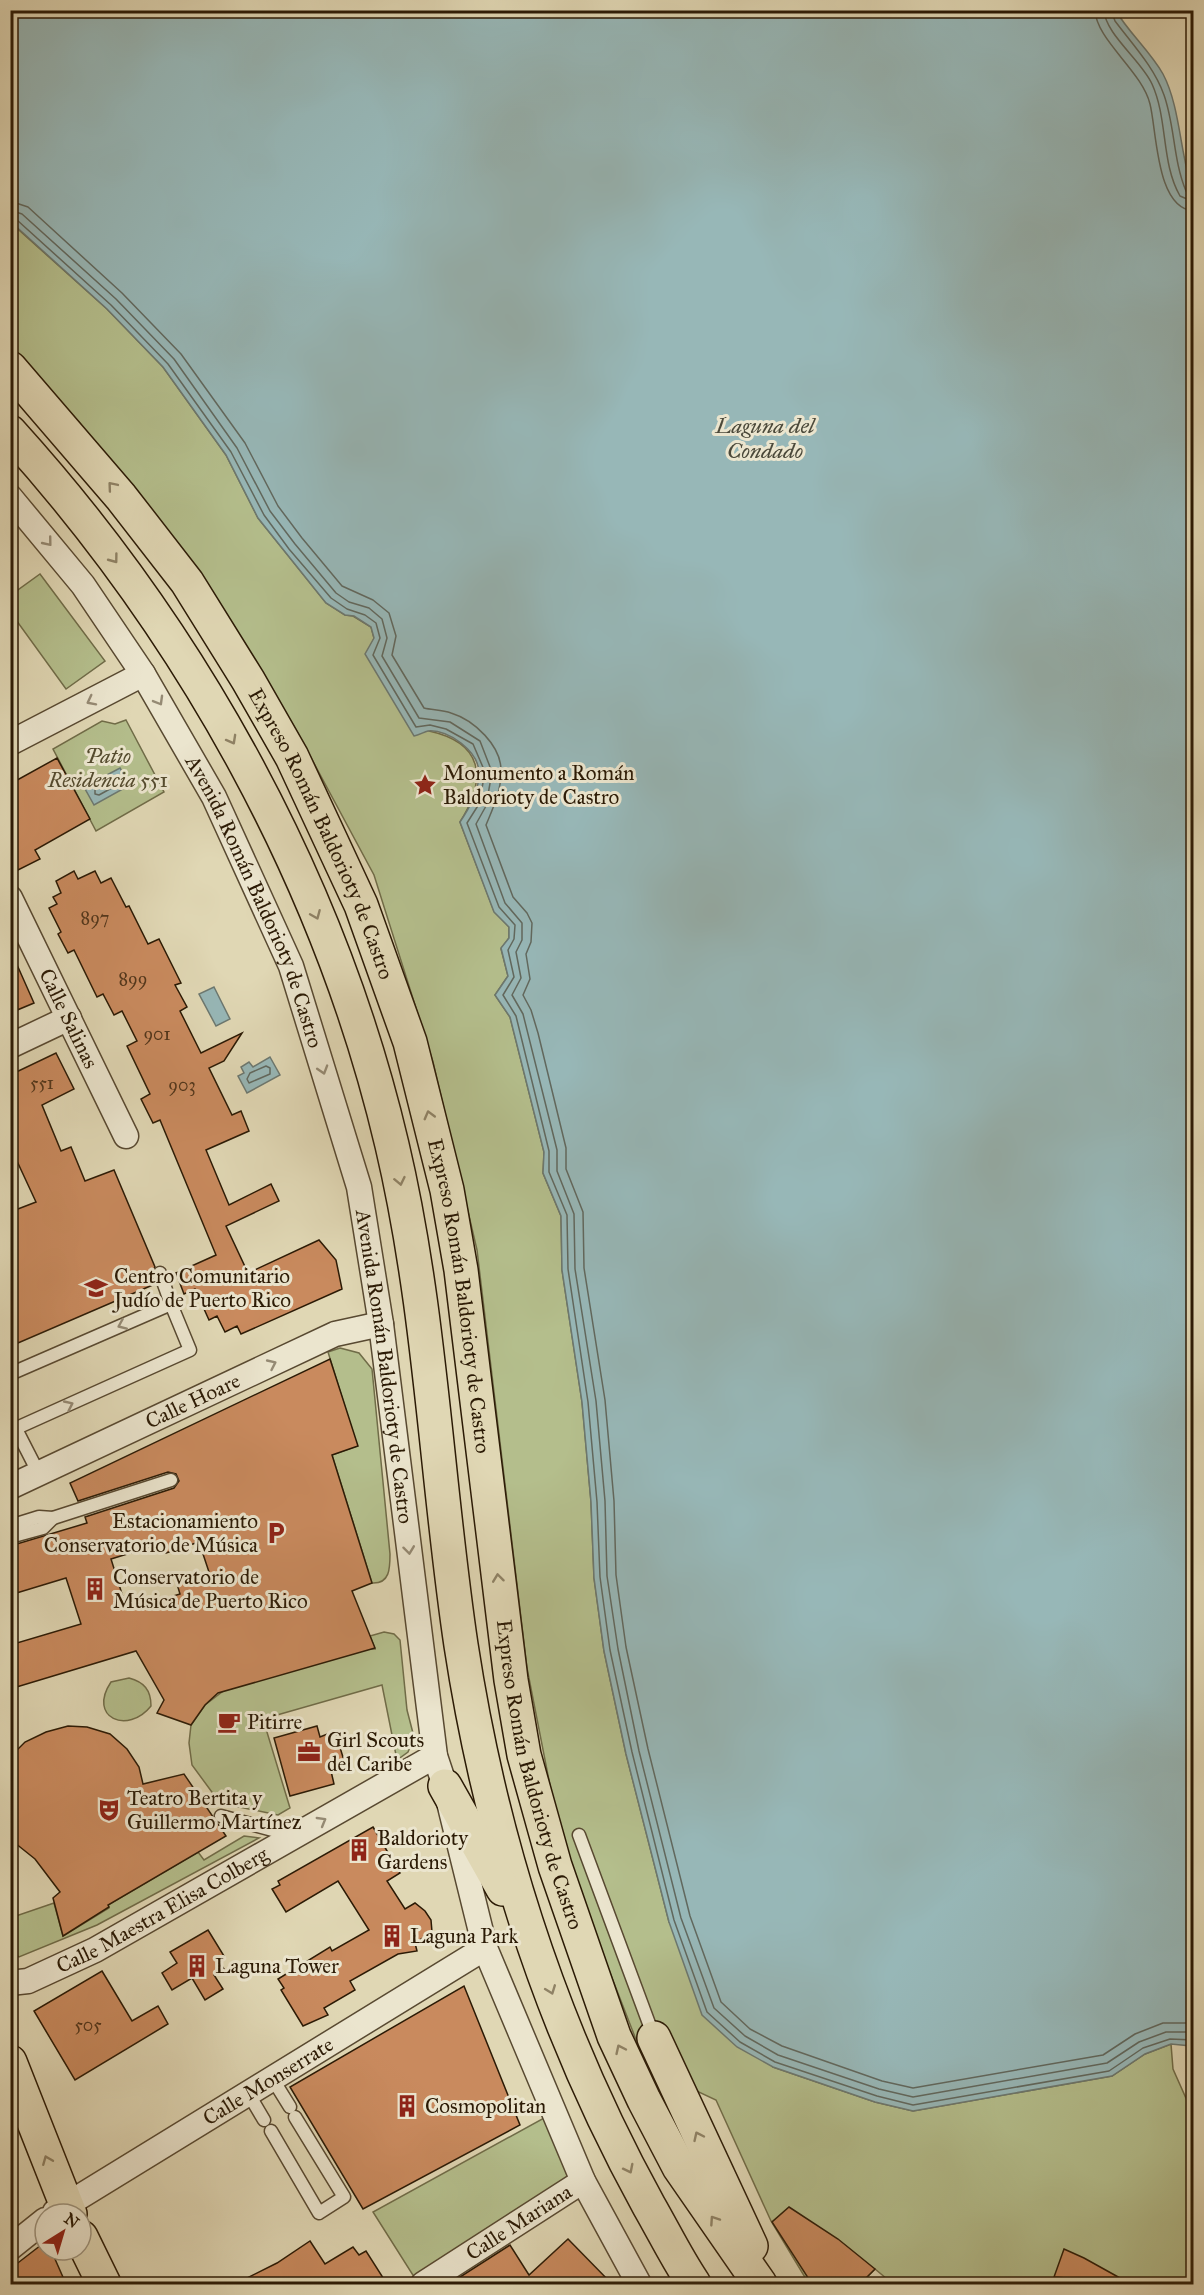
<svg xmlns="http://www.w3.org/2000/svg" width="1204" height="2295" viewBox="0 0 1204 2295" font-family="'IM FELL Great Primer',serif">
<rect width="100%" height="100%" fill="#e0d7b4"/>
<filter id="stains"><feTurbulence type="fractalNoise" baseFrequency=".00333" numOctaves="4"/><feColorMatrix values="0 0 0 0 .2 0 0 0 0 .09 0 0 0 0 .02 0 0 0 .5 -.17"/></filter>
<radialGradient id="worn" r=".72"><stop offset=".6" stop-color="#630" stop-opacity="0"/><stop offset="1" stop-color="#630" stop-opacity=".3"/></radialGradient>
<g fill="#b4be8c" stroke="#706c48" stroke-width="1.5">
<path d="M10 222 107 309 163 367 226 455 258 518 326 603 345 615 353 616 371 627 374 638 371 647 429 731C484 743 487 779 460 822L494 911 509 927V938L501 949 508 976 495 995 510 1017 544 1152 543 1173 561 1216 562 1270 582 1402 591 1502 594 1578 604 1651 626 1754 669 1922 773 2067 875 2102 913 2111 1112 2076 1145 2054 1171 2044 1173 2069 1193 2114V2284H893L875 2269 860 2284H809L771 2221 716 2100 654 2071 642 2055 579 1893 555 1811 527 1668 477 1250 433 1062 374 875 295 728 213 594 79 422 11 348Z"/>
<path d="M40 574 105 661 66 689 11 613V595Z"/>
<path d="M126 720 164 792 96 831 53 749 102 721 115 724Z"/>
<path d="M340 1348 359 1353 372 1369 390 1554C390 1568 390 1584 372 1583L332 1455 357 1446 328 1352Z"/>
<path d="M384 1632 394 1634 400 1640 407 1710 414 1737 408 1752 397 1760 382 1685 263 1719 290 1808 278 1815 220 1803 192 1765 189 1743 191 1725 205 1705 247 1673 367 1636 371 1649H375L370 1636Z"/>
<path d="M129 1678C144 1682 151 1690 151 1706 128 1735 87 1718 111 1682Z"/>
<path d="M244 1836 259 1838 97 1925 19 1957 12 1951 10 1918 54 1903 63 1936 109 1908 108 1905 198 1852 204 1860Z"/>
<path d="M544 2118 573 2177 416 2280 373 2212Z"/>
</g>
<g fill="#97b7b7" stroke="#6c7870" stroke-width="1.5">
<path d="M10 11H1116C1129 33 1150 51 1163 74 1181 108 1180 158 1194 195L1193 2055 1191 2046 1171 2044 1145 2054 1112 2076 913 2111 875 2102 773 2067 737 2047 702 2015 669 1922 626 1754 604 1651 594 1578 591 1502 582 1402 562 1270 561 1216 543 1173 544 1152 510 1017 495 995 508 976 501 948 509 938V927L494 912 460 822C470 807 479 791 479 773 479 752 449 729 428 731 424 732 419 735 414 736L365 654 374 638 371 627 354 616 345 615 326 603 258 518 226 455 163 367 107 309 11 222Z"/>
<path d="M120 768 130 785 94 805 84 787Z"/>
<path d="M214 987 230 1019 216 1026 199 994Z"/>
<path d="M270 1057 280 1075 247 1093 238 1076 244 1073 241 1067 249 1062 253 1067Z"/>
</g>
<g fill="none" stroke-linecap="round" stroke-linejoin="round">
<g stroke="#61685e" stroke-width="1.5">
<path d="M1095 10C1096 40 1142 71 1150 104 1157 132 1156 209 1194 211"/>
<path d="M1104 10C1105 34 1142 61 1152 84 1168 119 1161 163 1180 196L1194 202"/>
<path d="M1111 10 1115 21C1133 45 1154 67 1164 95 1175 126 1173 160 1186 191L1194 194"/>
<path d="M10 201 28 207 122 293 181 354 245 443 278 506 302 538 342 586 373 600 389 613 396 636 392 655 424 708C432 710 442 710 451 713 474 720 502 746 501 772 501 792 493 808 486 825L513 897 527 913 532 923 531 942 526 954 530 979 523 995 531 1010 538 1033 566 1148V1169L583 1212 584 1268 605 1400 614 1501 616 1575 626 1647 648 1749 690 1916 721 2002 750 2029 782 2046 882 2081 913 2088 1103 2055 1135 2034 1163 2023H1194"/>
<path d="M10 210 22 214 116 299 174 359 237 448 270 511 295 544 336 593 349 602 369 608 382 619 387 638 382 656 419 718 450 722 480 741 492 772 486 806 476 824 505 903 522 923V940L516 952 521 978 512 995 523 1014 557 1150V1171L574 1214 575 1269 596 1401 605 1501 607 1576 618 1649 639 1751 681 1918 714 2008 745 2036 778 2055 879 2089 913 2097 1107 2063 1139 2042 1166 2032H1194"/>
<path d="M10 218 17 220 111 305 168 364 231 452 264 515 289 549 331 598 347 609 365 615 376 623 380 638 373 655 416 727 430 725 446 729 473 744 485 772 479 804 467 823 499 907 515 925 514 939 508 950 514 977 503 995 516 1016 549 1151V1172L567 1215 568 1269 588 1402 597 1502 600 1577 610 1650 632 1752 674 1920 707 2012 740 2042 775 2062 877 2096 913 2105 1109 2071 1143 2048 1170 2039 1194 2040"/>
<path d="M115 777 119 779V784L99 795 95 794V788Z"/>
<path d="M266 1066 270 1068V1074L249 1083 247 1079 250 1073Z"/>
</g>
</g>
<g fill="#c98a5e" stroke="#2b1a05" stroke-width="1.5" fill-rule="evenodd">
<path d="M57 758 90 819 35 850 40 859 10 874V784Z"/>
<path d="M74 871 78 879 95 871 101 883 111 878 126 907 129 906 148 944 159 939 181 983 175 985 187 1007 180 1011 201 1053 242 1033 224 1061 209 1068 232 1115 241 1111 249 1131 206 1150 229 1205 271 1184 279 1201 226 1226 248 1273 319 1240 336 1260 342 1289 241 1334 237 1326 225 1332 217 1316 209 1320 195 1289 184 1294 176 1273 216 1255 160 1120 153 1123 141 1099 150 1094 127 1046 137 1041 122 1011 114 1015 103 994 97 997 74 950 68 953 58 934 61 932 49 908 57 904 53 897 61 893 56 881Z"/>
<path d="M10 949 34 1003 10 1013Z"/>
<path d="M56 1053 74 1089 42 1105 61 1151 71 1147 85 1181 114 1170 155 1267 152 1272 155 1284 18 1343 10 1324V1212L36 1202 10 1146V1075Z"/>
<path d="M330 1359 358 1446 332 1455 372 1583 352 1591 375 1648 218 1693 205 1705 191 1725 157 1713 164 1700 136 1651 10 1689V1645L81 1624 66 1578 10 1595V1546L87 1523 85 1517 174 1488 179 1481 176 1474 168 1472 78 1501 70 1483ZM199 1542 210 1575 177 1584 180 1594 127 1610 111 1559 163 1543 166 1553Z"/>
<path d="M68 1726 87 1727 110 1734 127 1749 139 1767 143 1784 184 1774 226 1836 108 1905 109 1907 63 1936 53 1898 60 1892 35 1859 10 1839V1757L25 1742 46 1732Z"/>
<path d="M317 1726 320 1737 335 1731 346 1767 331 1771 334 1784 290 1796 274 1738Z"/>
<path d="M373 1827 400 1873 387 1881 405 1909 415 1903 425 1911 431 1920 432 1932 415 1943 417 1951 398 1954 350 1981 355 1990 324 2008 328 2015 303 2026 281 1990 284 1988 278 1979 330 1947 332 1951 369 1930 338 1881 286 1912 272 1889 280 1885 278 1881Z"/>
<path d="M208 1930 224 1956 218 1960 224 1969 214 1975 223 1989 205 2000 192 1978 172 1990 162 1973 177 1963 170 1952Z"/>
<path d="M102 1971 132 2021 158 2006 168 2024 75 2080 34 2011Z"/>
<path d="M464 1986 520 2125 363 2209 290 2087Z"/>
<path d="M789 2207 838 2239 875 2269 860 2284H812L772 2222Z"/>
<path d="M568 2239 612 2284H449L510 2245 529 2275Z"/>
<path d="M310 2241 325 2264 353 2247 359 2255 366 2251 387 2284H235L277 2263Z"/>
<path d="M45 2242V2250H51L66 2284H10V2269Z"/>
<path d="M1064 2249 1084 2258 1129 2283 1054 2277Z"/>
</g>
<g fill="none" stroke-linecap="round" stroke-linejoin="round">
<g stroke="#584931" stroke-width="15">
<g id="service">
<path d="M160 1273 171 1304"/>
<path d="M10 1374 171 1304 190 1350 10 1431"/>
<path d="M16 1429 39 1474"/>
<path d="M10 1526 39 1517 53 1518 171 1480"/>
<path d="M10 1537 43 1528 53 1518"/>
<path d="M221 1816 295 1836"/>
<path d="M579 1835 654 2037"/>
<path d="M272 2078 290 2107"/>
<path d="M248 2093 264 2120"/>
<path d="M271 2131 319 2213 344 2197 295 2117"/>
</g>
</g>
<g stroke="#584931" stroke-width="27">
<g id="minor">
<path id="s1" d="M10 497 83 585 143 674 214 797 291 966 359 1187 381 1324 435 1756 445 1786 485 1948 583 2181 639 2284"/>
<path d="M10 743 143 674"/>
<path id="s2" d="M10 898 126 1136"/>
<path d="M10 1046 69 1018"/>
<path id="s3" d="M10 1487 335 1334 381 1324"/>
<path id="s4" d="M10 1983 28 1981 95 1950 435 1756"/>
<path id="s5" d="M55 2212 485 1948"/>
<path d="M10 2248 45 2220"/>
<path id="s6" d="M423 2284 583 2181"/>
</g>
</g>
<g stroke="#2b1a05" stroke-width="36">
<g id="primary">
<path d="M10 2062 70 2214"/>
<path d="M81 2237 104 2284"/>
</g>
</g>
<g stroke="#2b1a05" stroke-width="36">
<g id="motorway">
<path id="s7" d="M10 368 121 497 187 582 248 680 292 757 361 905 410 1042 447 1190 461 1270 511 1680 524 1755 555 1866 614 2036 644 2100 679 2167 760 2284"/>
<path d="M10 432C192 633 330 881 392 1145 431 1310 436 1478 461 1645 491 1841 553 2032 649 2206 664 2232 677 2259 694 2284"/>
<path d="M445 1786 503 1889"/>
<path d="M654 2038 751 2246"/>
</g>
</g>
<use href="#service" stroke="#ebe5ce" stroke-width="12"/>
<use href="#minor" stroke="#ebe5ce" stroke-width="24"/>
<use href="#primary" stroke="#e0d7b4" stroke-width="33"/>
<use href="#motorway" stroke="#e0d7b4" stroke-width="33"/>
</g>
<defs><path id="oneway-chevron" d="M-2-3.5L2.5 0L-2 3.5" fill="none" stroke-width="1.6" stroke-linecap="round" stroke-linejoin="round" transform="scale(1.5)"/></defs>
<g stroke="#8f8265">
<use href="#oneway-chevron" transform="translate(112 486) rotate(-130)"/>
<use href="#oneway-chevron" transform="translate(114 559) rotate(53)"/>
<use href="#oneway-chevron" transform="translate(232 740) rotate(61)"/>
<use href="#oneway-chevron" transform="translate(316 915) rotate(67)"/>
<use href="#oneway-chevron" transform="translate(429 1115) rotate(-105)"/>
<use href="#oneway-chevron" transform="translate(400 1181) rotate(78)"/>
<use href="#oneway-chevron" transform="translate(498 1578) rotate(-97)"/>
<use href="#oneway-chevron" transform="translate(551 1990) rotate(69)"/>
<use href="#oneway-chevron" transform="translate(620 2049) rotate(-115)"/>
<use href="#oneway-chevron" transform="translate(698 2136) rotate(-115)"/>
<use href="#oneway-chevron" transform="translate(47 2160) rotate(-112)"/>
<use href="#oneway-chevron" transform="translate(629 2169) rotate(63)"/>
<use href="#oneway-chevron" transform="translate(714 2220) rotate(-124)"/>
</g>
<g stroke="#958a74">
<use href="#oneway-chevron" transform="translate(48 542) rotate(51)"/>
<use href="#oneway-chevron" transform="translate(91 701) rotate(153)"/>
<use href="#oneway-chevron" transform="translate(159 701) rotate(60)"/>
<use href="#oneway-chevron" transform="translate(323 1070) rotate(73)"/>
<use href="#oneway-chevron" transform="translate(122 1325) rotate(157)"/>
<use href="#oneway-chevron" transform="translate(272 1364) rotate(-25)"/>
<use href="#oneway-chevron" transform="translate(69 1405) rotate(-25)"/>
<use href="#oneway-chevron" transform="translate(409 1550) rotate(83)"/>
<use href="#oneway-chevron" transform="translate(322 1821) rotate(-30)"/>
</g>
<defs>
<g id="sight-bare" transform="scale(1.8)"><path d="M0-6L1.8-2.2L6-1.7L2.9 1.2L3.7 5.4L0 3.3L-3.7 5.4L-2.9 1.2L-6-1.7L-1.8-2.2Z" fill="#8f2418" stroke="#ebe5ce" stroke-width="2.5" paint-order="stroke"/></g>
<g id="school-bare" transform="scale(1.8)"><path d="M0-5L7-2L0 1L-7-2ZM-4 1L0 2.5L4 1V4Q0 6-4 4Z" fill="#8f2418" stroke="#ebe5ce" stroke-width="2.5" paint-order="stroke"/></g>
<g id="parking-bare" transform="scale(1.8)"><path d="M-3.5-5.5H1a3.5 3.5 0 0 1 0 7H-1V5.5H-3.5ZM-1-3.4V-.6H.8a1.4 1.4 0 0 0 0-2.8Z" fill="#8f2418" stroke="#ebe5ce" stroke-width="2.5" paint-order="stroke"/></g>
<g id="building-bare" transform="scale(1.8)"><path d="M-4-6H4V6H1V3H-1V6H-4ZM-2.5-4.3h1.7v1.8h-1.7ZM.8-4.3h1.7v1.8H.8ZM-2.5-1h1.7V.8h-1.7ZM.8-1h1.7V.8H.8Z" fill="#8f2418" stroke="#ebe5ce" stroke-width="2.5" paint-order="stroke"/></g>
<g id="cafe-bare" transform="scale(1.8)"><path d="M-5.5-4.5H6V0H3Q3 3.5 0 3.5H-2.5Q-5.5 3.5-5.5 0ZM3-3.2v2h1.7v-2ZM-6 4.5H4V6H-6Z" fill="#8f2418" stroke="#ebe5ce" stroke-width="2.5" paint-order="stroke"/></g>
<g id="office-bare" transform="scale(1.8)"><path d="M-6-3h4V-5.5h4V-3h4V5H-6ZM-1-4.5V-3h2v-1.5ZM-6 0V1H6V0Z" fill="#8f2418" stroke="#ebe5ce" stroke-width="2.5" paint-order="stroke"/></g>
<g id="theatre-bare" transform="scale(1.8)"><path d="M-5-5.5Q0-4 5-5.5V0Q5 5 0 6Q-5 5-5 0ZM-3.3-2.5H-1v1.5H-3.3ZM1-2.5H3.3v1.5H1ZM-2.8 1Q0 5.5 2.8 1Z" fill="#8f2418" stroke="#ebe5ce" stroke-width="2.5" paint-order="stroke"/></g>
</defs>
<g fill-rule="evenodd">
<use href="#sight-bare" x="425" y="785"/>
<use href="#school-bare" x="96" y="1288"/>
<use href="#parking-bare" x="276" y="1533"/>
<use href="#building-bare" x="95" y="1589"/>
<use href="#cafe-bare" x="229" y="1722"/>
<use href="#office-bare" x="309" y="1752"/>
<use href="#theatre-bare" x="109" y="1810"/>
<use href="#building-bare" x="359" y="1850"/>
<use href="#building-bare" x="392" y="1936"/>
<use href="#building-bare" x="197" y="1966"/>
<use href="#building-bare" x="407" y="2106"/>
</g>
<g text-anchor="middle" stroke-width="6" stroke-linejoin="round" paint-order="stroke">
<g font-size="18" fill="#52361b">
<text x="95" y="924">897</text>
<text x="133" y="985">899</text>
<text x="157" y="1040">901</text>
<text x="42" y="1089">551</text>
<text x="182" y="1091">903</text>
<text x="88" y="2031">505</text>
</g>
<g font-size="21" font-style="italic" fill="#544b2e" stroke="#ebe5ce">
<text x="108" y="763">Patio<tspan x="108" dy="24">Residencia 551</tspan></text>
</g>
<g font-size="21" fill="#2b1a05" stroke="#ebe5ce" text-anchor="start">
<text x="443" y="780">Monumento a Román<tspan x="443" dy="24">Baldorioty de Castro</tspan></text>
<text x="114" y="1283">Centro Comunitario<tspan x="114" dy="24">Judío de Puerto Rico</tspan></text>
<text x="258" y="1528" text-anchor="end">Estacionamiento<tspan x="258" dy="24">Conservatorio de Música</tspan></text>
<text x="113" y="1584">Conservatorio de<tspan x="113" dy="24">Música de Puerto Rico</tspan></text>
<text x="247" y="1729">Pitirre</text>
<text x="327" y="1747">Girl Scouts<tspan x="327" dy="24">del Caribe</tspan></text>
<text x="127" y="1805">Teatro Bertita y<tspan x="127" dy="24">Guillermo Martínez</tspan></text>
<text x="377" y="1845">Baldorioty<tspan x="377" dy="24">Gardens</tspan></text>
<text x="410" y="1943">Laguna Park</text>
<text x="215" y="1973">Laguna Tower</text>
<text x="425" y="2113">Cosmopolitan</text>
</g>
<g font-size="21" fill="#2b1a05" stroke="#ebe5ce">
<text dy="7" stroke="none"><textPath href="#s7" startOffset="564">Expreso Román Baldorioty de Castro</textPath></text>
<text dy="7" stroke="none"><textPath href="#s1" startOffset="476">Avenida Román Baldorioty de Castro</textPath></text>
<text dy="7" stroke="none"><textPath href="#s2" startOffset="134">Calle Salinas</textPath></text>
<text dy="7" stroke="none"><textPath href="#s7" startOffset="1050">Expreso Román Baldorioty de Castro</textPath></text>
<text dy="7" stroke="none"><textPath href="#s1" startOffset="962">Avenida Román Baldorioty de Castro</textPath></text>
<text dy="7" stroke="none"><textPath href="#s3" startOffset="202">Calle Hoare</textPath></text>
<text dy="7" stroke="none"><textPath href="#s7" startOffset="1536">Expreso Román Baldorioty de Castro</textPath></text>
<text dy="7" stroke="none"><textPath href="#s4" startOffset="170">Calle Maestra Elisa Colberg</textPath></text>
<text dy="7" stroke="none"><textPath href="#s5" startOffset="250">Calle Monserrate</textPath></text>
<text dy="7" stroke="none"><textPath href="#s6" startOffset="114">Calle Mariana</textPath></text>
</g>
<g font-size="22" font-style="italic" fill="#4b493a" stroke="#ebe5ce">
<text x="765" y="433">Laguna del<tspan x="765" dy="25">Condado</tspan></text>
</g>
</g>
<rect width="1204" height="2295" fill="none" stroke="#e0d7b4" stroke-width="36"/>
<rect x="12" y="12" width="1180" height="2271" fill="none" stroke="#2b1a05" stroke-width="3"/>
<rect x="18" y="18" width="1168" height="2259" fill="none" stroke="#2b1a05" stroke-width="1.5"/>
<g transform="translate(63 2232) rotate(37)"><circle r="28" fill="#ebe5ce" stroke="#9e947e" stroke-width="1.5"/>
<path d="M0-4.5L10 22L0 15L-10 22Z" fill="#8f2418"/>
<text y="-9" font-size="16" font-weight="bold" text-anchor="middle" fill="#2b1a05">N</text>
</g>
<rect width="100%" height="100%" filter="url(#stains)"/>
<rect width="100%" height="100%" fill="url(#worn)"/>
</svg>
